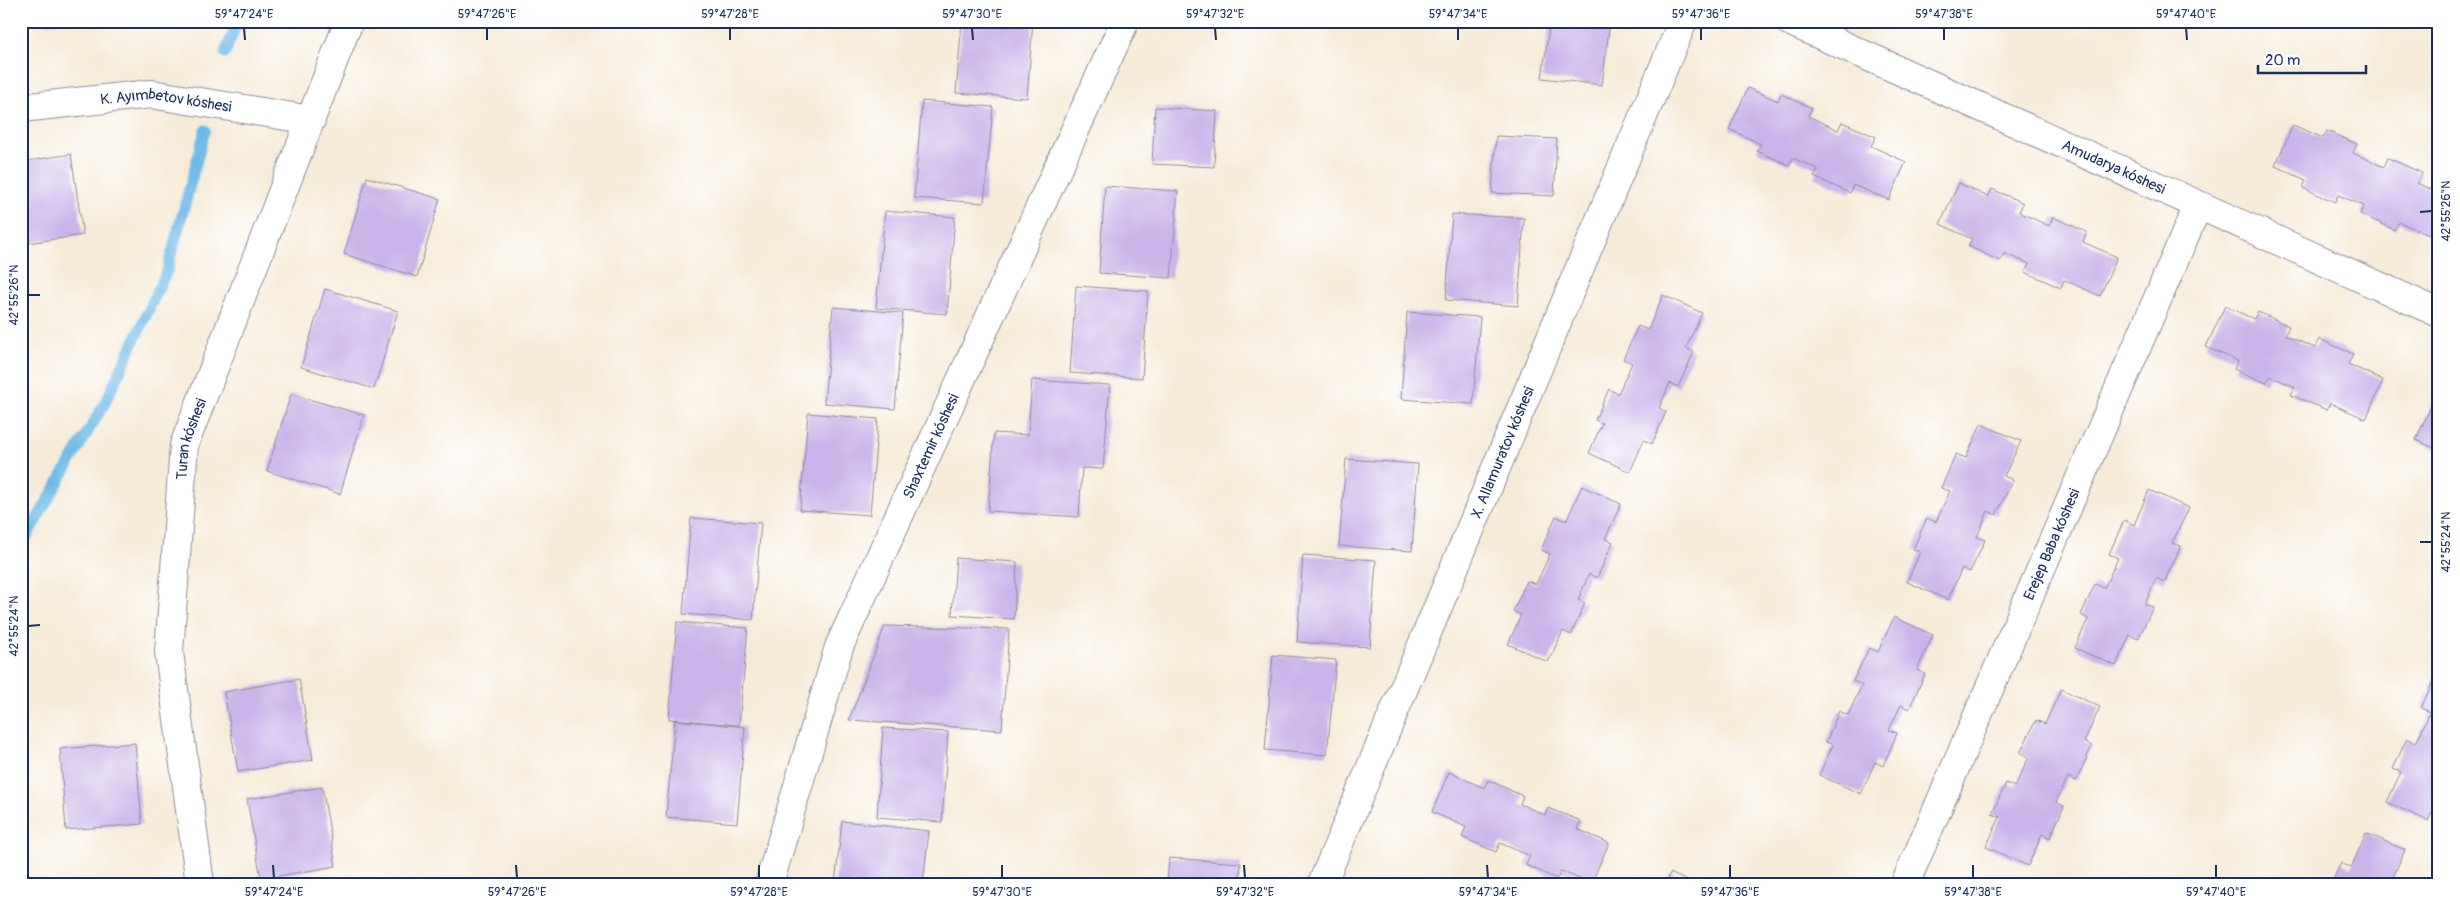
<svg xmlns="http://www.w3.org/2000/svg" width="2460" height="905" viewBox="0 0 2460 905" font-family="Pangolin,sans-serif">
<rect width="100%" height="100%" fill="#fff"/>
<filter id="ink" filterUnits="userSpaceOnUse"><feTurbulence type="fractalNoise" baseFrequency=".02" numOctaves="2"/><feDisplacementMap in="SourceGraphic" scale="10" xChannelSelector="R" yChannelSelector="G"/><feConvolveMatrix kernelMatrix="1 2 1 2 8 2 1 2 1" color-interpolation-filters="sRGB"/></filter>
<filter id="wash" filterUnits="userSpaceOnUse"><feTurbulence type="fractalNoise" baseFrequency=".0096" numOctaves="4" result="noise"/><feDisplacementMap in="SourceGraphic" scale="20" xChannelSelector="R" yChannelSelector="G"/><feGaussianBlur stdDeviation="1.12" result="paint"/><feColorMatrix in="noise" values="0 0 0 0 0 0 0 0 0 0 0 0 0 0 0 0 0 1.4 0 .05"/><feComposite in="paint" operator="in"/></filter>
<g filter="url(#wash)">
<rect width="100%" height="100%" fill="#f6ebd8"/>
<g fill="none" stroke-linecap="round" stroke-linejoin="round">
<g stroke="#6dbae7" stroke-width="11">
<path d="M225 53 238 21"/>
<path d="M21 546 106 401 167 271 205 130"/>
</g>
</g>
<g id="blocks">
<g fill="#c9b3e9">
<path d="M21 21H59V23L21 25Z"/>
<path d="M962 21H1033L1027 98 956 93Z"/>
<path d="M1550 21H1610L1602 85 1542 78Z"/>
<path d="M1748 88 1778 101 1781 94 1812 108 1808 116 1838 130 1842 122 1876 137 1871 146 1906 162 1889 200 1853 185 1850 193 1814 177 1818 169 1793 158 1789 165 1757 151 1761 144 1729 129Z"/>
<path d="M922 101 993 107 984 203 914 198Z"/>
<path d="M1155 107 1217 111 1214 167 1152 164Z"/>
<path d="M2293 125 2323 138 2327 131 2357 144 2353 153 2384 167 2388 158 2422 173 2417 183 2439 193V227L2434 237 2399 222 2395 230 2360 214 2364 206 2338 195 2335 202 2303 188 2306 180 2275 166Z"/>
<path d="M1496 136 1557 139 1554 196 1492 193Z"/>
<path d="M71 154 83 235 21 244V162Z"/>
<path d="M367 177 440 199 417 277 344 254Z"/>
<path d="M1959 183 1988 197 1992 189 2023 203 2019 212 2049 226 2053 217 2087 232 2083 242 2117 257 2100 296 2064 280 2061 288 2025 272 2029 264 2004 253 2000 261 1968 246 1972 239 1940 224Z"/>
<path d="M1105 186 1178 191 1171 278 1099 273Z"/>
<path d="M885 211 955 217 947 314 876 308Z"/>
<path d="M1452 214 1524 218 1518 306 1446 300Z"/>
<path d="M1076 286 1148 291 1142 378 1070 373Z"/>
<path d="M325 289 398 311 374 389 301 367Z"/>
<path d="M1663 295 1702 313 1686 348 1694 352 1678 387 1670 383 1659 408 1666 412 1652 444 1644 440 1630 472 1589 453 1602 423 1595 420 1609 389 1618 394 1632 363 1623 359 1638 326 1648 330Z"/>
<path d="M2225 306 2254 319 2258 312 2289 326 2285 335 2315 348 2319 339 2353 354 2348 364 2383 380 2366 419 2330 403 2327 410 2291 395 2295 387 2270 376 2266 383 2234 369 2238 361 2206 347Z"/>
<path d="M833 307 903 313 895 409 824 403Z"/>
<path d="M1407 312 1480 317 1473 404 1401 399Z"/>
<path d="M1032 380 1110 385 1103 469 1082 468 1079 517 988 511 994 433 1028 435Z"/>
<path d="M291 394 364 415 340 494 267 471Z"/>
<path d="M2434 399 2439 401V450L2416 440Z"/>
<path d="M808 413 878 419 870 515 800 510Z"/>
<path d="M1981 424 2021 441 2004 476 2013 480 1996 515 1988 511 1977 537 1985 540 1970 572 1962 568 1948 600 1907 582 1920 552 1913 549 1927 518 1936 522 1950 491 1941 488 1956 454 1966 458Z"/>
<path d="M1346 459 1418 464 1412 551 1339 546Z"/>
<path d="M1582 486 1621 504 1605 539 1613 542 1597 578 1589 574 1578 600 1585 603 1571 635 1563 631 1548 662 1508 644 1521 615 1513 611 1527 581 1536 584 1550 554 1541 550 1556 516 1566 521Z"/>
<path d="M2149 490 2189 508 2172 543 2181 546 2164 582 2156 578 2145 604 2153 607 2138 639 2130 635 2116 666 2075 648 2088 619 2081 615 2095 584 2104 588 2118 558 2109 554 2124 520 2134 525Z"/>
<path d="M691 518 761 523 753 620 683 614Z"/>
<path d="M1303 555 1376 560 1370 647 1297 642Z"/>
<path d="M956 558 1017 562 1014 619 952 615Z"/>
<path d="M1894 617 1933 635 1917 670 1925 674 1909 709 1901 705 1889 730 1897 733 1883 766 1875 762 1861 794 1819 775 1833 745 1826 742 1839 711 1848 715 1862 685 1853 681 1869 648 1878 652Z"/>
<path d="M677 622 748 628 739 725 669 719Z"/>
<path d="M885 626 1009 629 1002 730 849 720Z"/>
<path d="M1273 655 1336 660 1327 755 1265 750Z"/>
<path d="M2436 675 2439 676V798L2428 821 2387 802 2401 772 2393 769 2407 738 2416 743 2430 712 2421 708Z"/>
<path d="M299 679 313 760 238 772 224 692Z"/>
<path d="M2061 689 2100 707 2084 742 2092 746 2076 781 2068 777 2056 802 2064 806 2050 838 2042 834 2028 866 1986 847 2000 817 1992 814 2006 783 2015 787 2029 757 2020 753 2036 720 2045 724Z"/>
<path d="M675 720 745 727 737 823 666 817Z"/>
<path d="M883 728 948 732 942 822 877 817Z"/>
<path d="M135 743 142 824 66 830 60 749Z"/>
<path d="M1449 772 1484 788 1488 780 1523 796 1520 804 1545 815 1548 808 1581 821 1577 829 1609 843 1591 884 1561 871 1557 879 1526 865 1530 856 1500 843 1496 852 1462 837 1466 827 1432 812Z"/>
<path d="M322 787 336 866 261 879 247 799Z"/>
<path d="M842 821 929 831 923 884H835Z"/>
<path d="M2366 833 2405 850 2390 884H2331L2341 863 2351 868Z"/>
<path d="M1169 858 1241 863 1239 884H1167Z"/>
<path d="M1670 873 1694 884H1666Z"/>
</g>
</g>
</g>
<g filter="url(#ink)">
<use href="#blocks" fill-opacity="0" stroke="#888d9b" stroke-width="1"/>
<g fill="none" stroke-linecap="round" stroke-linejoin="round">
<g stroke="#888d9b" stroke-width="30">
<g id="street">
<path id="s1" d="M1789 21 2439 313"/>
<path id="s2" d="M21 108 151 94 311 120"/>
<path id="s3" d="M200 884 169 652 184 445 349 21"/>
<path id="s4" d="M769 884 839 647 1125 21"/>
<path id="s5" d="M1322 884 1683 21"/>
<path id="s6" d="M1905 884 2198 205"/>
</g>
</g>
<use href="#street" stroke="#fff" stroke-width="28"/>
</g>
</g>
<path fill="none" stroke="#1b2f5e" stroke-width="2" d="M244 28 245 40M487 28V40M730 28V40M972 28 973 40M1215 28 1216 40M1458 28V40M1701 28V40M1944 28V40M2186 28 2187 40M2420 212 2432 211M28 295H40M2420 542H2432M28 626 40 625M273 865 274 878M516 865 517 878M759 865V878M1002 865V878M1244 865 1245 878M1487 865 1488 878M1730 865V878M1973 865V878M2216 865V878"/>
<g text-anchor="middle" stroke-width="4" stroke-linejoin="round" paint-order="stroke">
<g font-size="15" fill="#1b2f5e" stroke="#fff">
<text dy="5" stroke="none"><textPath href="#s2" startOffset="146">K. Ayımbetov kóshesi</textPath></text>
<text dy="5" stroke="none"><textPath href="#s1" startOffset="356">Amudarya kóshesi</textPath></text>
<text dy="5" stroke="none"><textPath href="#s3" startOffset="449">Turan kóshesi</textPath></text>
<text dy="5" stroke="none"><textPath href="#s4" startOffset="468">Shaxtemir kóshesi</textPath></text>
<text dy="5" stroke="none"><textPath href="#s5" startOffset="468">X. Allamuratov kóshesi</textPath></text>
<text dy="5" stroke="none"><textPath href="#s6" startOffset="370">Erejep Baba kóshesi</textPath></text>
</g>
</g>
<rect width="2460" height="905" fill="none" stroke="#fff" stroke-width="55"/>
<path d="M2258 65v8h108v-8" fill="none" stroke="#1b2f5e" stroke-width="2.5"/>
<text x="2265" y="65" font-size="15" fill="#1b2f5e" stroke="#ffffff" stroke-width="4" paint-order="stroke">20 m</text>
<rect x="28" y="28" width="2404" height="850" fill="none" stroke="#1b2f5e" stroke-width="2"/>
<g font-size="12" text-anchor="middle" fill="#1b2f5e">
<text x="244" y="18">59°47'24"E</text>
<text x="487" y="18">59°47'26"E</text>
<text x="730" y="18">59°47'28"E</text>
<text x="972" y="18">59°47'30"E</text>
<text x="1215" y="18">59°47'32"E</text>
<text x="1458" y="18">59°47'34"E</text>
<text x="1701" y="18">59°47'36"E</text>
<text x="1944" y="18">59°47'38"E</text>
<text x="2186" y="18">59°47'40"E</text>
<text transform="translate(2446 211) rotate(-90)" y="4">42°55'26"N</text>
<text transform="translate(14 295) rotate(-90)" y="4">42°55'26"N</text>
<text transform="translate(2446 542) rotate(-90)" y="4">42°55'24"N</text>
<text transform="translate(14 626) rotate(-90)" y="4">42°55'24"N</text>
<text x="274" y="896">59°47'24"E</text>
<text x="517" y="896">59°47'26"E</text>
<text x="759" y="896">59°47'28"E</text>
<text x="1002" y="896">59°47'30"E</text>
<text x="1245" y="896">59°47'32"E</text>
<text x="1488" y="896">59°47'34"E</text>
<text x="1730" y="896">59°47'36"E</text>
<text x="1973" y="896">59°47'38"E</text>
<text x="2216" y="896">59°47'40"E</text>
</g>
</svg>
